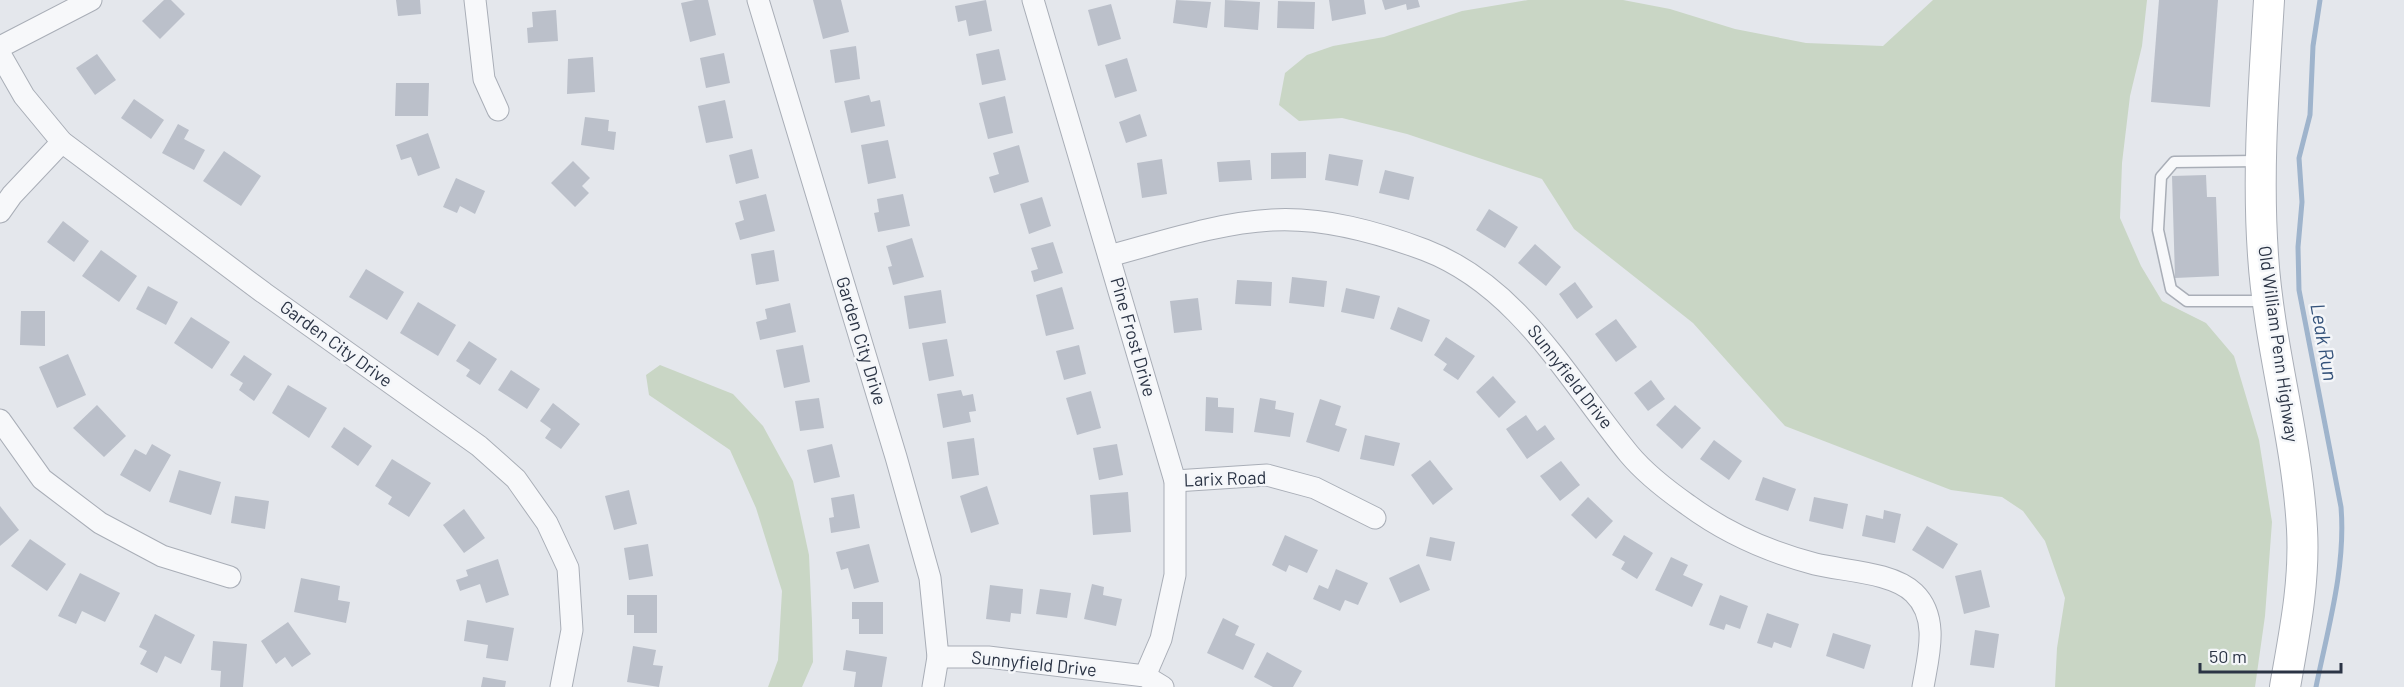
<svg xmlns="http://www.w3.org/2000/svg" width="2404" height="687" viewBox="0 0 2404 687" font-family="Barlow,sans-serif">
<rect width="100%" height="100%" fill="#e4e7ec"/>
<g fill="#c9d6c5">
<path d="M1528 0H1623L1670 9 1735 29 1806 43 1883 46 1933 0H2147L2142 46 2130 96 2122 163 2120 218 2141 266 2162 301 2206 323 2234 356 2259 440 2272 522 2265 616 2255 687H2055L2057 648 2065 598 2045 541 2023 511 2002 497 1951 490 1785 426 1693 323 1574 229 1542 179 1407 134 1342 118 1299 121 1279 105 1285 73 1307 55 1333 46 1384 37 1462 11Z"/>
<path d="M660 365 733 394 763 426 793 481 809 555 812 622 813 662 802 687H768L778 660 782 591 756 508 730 450 649 395 646 375Z"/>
</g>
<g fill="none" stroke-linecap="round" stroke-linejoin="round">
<path stroke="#9fb4cc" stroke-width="5" d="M2316 687C2328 628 2346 567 2341 507L2299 290 2298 247 2302 202 2299 158 2310 115 2313 46 2320 0"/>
</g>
<g fill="#bbc0ca">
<path d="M164 0H171L185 14 160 39 142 21Z"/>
<path d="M396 0H420L421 14 398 16Z"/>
<path d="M695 0H708L716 35 690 42 681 3Z"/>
<path d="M813 0H841L849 32 823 39Z"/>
<path d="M986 0 992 31 969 36 966 20 958 22 955 6Z"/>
<path d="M1176 0 1211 2 1207 28 1173 23Z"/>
<path d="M1225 0 1260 2 1258 30 1224 27Z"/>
<path d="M1329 0H1364L1366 14 1332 21Z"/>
<path d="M1382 0H1418L1420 7 1407 10 1406 4 1385 10Z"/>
<path d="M2159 0H2218L2210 107 2151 102Z"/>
<path d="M1278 1 1315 2 1314 29 1277 28Z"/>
<path d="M1111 4 1121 39 1098 46 1088 10Z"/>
<path d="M556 10 558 41 528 43 527 28 533 27 532 12Z"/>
<path d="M856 46 860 79 835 83 830 50Z"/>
<path d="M999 49 1006 80 982 85 976 54Z"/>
<path d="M724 53 730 83 706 88 700 58Z"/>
<path d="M97 54 116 80 95 95 76 68Z"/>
<path d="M593 57 595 92 567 94 568 59Z"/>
<path d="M1127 58 1137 91 1115 98 1105 65Z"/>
<path d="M396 83H429L428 116H395Z"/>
<path d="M869 95 871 102 880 100 885 126 851 133 844 101Z"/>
<path d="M1005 96 1013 133 988 139 979 103Z"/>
<path d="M134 99 164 120 151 139 121 118Z"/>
<path d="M725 100 733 138 706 143 698 106Z"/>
<path d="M1140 114 1147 136 1126 143 1119 122Z"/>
<path d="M585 117 609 120 608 131 616 132 614 150 581 145Z"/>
<path d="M178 124 189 130 184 139 205 150 194 170 162 153Z"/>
<path d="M428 133 440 168 418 176 411 157 401 160 396 145Z"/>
<path d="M888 140 896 178 868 184 861 145Z"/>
<path d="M1019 145 1029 182 994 193 989 177 999 174 993 153Z"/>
<path d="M752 149 759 178 736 184 729 155Z"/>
<path d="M224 151 261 176 241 206 203 181Z"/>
<path d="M1306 152V178L1271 179V153Z"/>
<path d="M1329 154 1363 160 1358 186 1325 180Z"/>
<path d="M1162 159 1167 194 1142 198 1137 163Z"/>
<path d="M1250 160 1252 180 1219 182 1217 162Z"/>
<path d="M573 161 590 178 582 186 589 193 575 207 551 183Z"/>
<path d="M1385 170 1414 177 1409 200 1379 193Z"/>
<path d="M2206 175 2207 197H2216L2219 276 2175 278 2172 176Z"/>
<path d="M456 178 485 191 475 214 460 206 457 213 443 207Z"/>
<path d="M766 194 775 231 740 240 735 223 744 220 739 201Z"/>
<path d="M903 194 910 226 878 232 874 213 879 212 877 199Z"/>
<path d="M1042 197 1051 226 1029 234 1020 204Z"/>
<path d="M1489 209 1518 227 1505 248 1476 230Z"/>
<path d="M63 221 89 241 74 262 47 242Z"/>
<path d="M912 238 924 277 893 285 888 267 892 266 886 246Z"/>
<path d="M1053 242 1063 273 1034 282 1031 271 1038 269 1031 248Z"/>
<path d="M1535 244 1561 267 1546 286 1518 263Z"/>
<path d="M101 250 137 276 119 302 82 276Z"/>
<path d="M774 250 779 281 756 285 751 254Z"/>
<path d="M366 269 404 292 387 320 349 297Z"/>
<path d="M1292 277 1327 281 1324 307 1289 303Z"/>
<path d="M1237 280 1272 282 1271 306 1235 304Z"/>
<path d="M1575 282 1593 307 1577 319 1559 294Z"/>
<path d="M148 286 178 302 166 325 136 309Z"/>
<path d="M1062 287 1074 329 1046 336 1036 295Z"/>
<path d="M1346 288 1380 296 1374 319 1341 312Z"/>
<path d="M941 290 946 323 909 329 904 296Z"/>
<path d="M1198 298 1202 330 1174 333 1170 301Z"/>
<path d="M418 302 456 325 438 356 400 333Z"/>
<path d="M790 303 796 332 760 340 756 322 767 319 765 309Z"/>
<path d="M1398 307 1430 320 1422 342 1390 329Z"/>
<path d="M21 311H45V346L20 345Z"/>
<path d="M191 317 230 342 212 369 174 343Z"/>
<path d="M1616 319 1637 347 1616 362 1595 334Z"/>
<path d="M1446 337 1475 356 1458 380 1443 370 1447 364 1434 355Z"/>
<path d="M947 339 954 376 929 381 922 343Z"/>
<path d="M469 341 497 359 480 385 466 376 470 370 456 361Z"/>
<path d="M803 345 810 382 784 388 776 350Z"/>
<path d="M1079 345 1086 374 1064 380 1056 351Z"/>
<path d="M68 354 86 395 57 408 39 367Z"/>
<path d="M244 355 272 374 254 401 239 390 243 383 230 375Z"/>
<path d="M511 370 540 389 527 409 498 390Z"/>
<path d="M1493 376 1516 402 1499 418 1476 392Z"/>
<path d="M1651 380 1665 399 1648 411 1634 393Z"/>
<path d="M288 385 327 408 309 438 272 413Z"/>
<path d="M961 390 963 396 973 394 976 411 969 412 971 422 943 428 937 394Z"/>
<path d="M1091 391 1101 428 1077 435 1066 398Z"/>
<path d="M1206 397 1218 398V407L1234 408 1233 433 1205 431Z"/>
<path d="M819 398 824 428 800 431 795 401Z"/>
<path d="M1260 398 1276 401 1275 409 1294 413 1290 437 1254 432Z"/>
<path d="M1320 399 1341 406 1335 425 1347 429 1339 452 1306 442Z"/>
<path d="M553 403 580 424 561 449 545 438 551 429 540 421Z"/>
<path d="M97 405 126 436 104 457 73 428Z"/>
<path d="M1675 405 1701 428 1682 449 1656 425Z"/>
<path d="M1526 415 1537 431 1545 425 1555 439 1527 459 1506 429Z"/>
<path d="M344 427 372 446 358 466 331 447Z"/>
<path d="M1365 435 1400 443 1394 466 1360 459Z"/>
<path d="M974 438 979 475 952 479 947 442Z"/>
<path d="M1714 440 1742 461 1729 480 1700 459Z"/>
<path d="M152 444 171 455 150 492 120 475 135 449 146 455Z"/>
<path d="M832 444 840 477 814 483 807 450Z"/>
<path d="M1117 444 1123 475 1099 480 1093 448Z"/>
<path d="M392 459 431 483 409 517 388 504 392 497 375 486Z"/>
<path d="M1430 460 1453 489 1433 505 1411 475Z"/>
<path d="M1561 461 1580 485 1560 501 1540 476Z"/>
<path d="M179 470 221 482 211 515 169 502Z"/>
<path d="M1763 477 1796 489 1788 511 1755 500Z"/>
<path d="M987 486 999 524 971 533 960 496Z"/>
<path d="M629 490 637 524 614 530 605 496Z"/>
<path d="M1128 492 1131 532 1093 535 1090 495Z"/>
<path d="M854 494 860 528 831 533 829 518 834 517 831 498Z"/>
<path d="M235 496 269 501 265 529 231 523Z"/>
<path d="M1588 497 1613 521 1596 539 1571 515Z"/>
<path d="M1814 497 1848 504 1843 529 1809 521Z"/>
<path d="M0 506 19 530 0 546Z"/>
<path d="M464 509 485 538 464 553 443 525Z"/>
<path d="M1884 510 1901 514 1895 543 1862 536 1866 515 1883 519Z"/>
<path d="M1927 526 1958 544 1943 569 1912 550Z"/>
<path d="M1285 535 1318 550 1307 573 1289 565 1286 572 1272 565Z"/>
<path d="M1624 535 1653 553 1637 579 1621 569 1625 562 1612 555Z"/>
<path d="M1430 537 1455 542 1451 561 1426 556Z"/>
<path d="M30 539 66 564 47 591 11 566Z"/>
<path d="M648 544 653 576 629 580 624 548Z"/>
<path d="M869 544 879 582 854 589 848 568 841 570 836 552Z"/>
<path d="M1671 557 1688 565 1683 575 1703 584 1692 607 1655 590Z"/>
<path d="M498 559 509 595 486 603 480 584 460 591 456 580 468 576 466 570Z"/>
<path d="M1419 564 1430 590 1400 603 1389 578Z"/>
<path d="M1336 569 1368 583 1358 605 1345 600 1340 611 1313 599 1319 585 1328 589Z"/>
<path d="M1981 570 1990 607 1964 614 1955 576Z"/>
<path d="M80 573 120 593 105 622 82 611 76 624 58 616Z"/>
<path d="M301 578 340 586 338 600 350 602 346 623 294 612Z"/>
<path d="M1092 584 1104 587 1103 595 1122 599 1116 626 1084 619Z"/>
<path d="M990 585 1023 589 1021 614 1011 613 1010 622 986 619Z"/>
<path d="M1040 589 1071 593 1067 618 1036 614Z"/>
<path d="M627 595H657V633H634V615H627Z"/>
<path d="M1720 595 1748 606 1740 629 1726 624 1724 630 1709 625Z"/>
<path d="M852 602H883V634H859V619H852Z"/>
<path d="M1767 613 1799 624 1791 648 1774 642 1772 648 1757 643Z"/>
<path d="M155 614 195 635 181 664 165 656 157 673 140 664 147 651 139 647Z"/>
<path d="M1223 618 1239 626 1235 635 1255 644 1243 670 1207 653Z"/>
<path d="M467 620 514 628 508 661 486 658 488 645 464 641Z"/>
<path d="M288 622 311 654 292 667 285 657 276 664 261 641Z"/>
<path d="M1975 630 1999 634 1994 668 1970 665Z"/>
<path d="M1833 633 1871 645 1864 669 1826 656Z"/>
<path d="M213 641 247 644 243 687H220L221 671 211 670Z"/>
<path d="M633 646 656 650 653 665 663 666 659 687 627 682Z"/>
<path d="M846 650 887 657 882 687H854L856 672 843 670Z"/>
<path d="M1267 652 1302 671 1293 687H1273L1254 677Z"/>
<path d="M483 677 506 681 505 687H481Z"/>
</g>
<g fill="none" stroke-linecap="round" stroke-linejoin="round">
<g stroke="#a9aeb7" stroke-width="13">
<path id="lane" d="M2258 161 2174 162 2161 177 2158 230 2171 289 2187 301H2266"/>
</g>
<g stroke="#a9aeb7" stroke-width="23">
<g id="street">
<path d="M475 0 484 79 498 110"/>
<path d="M758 0 896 457 930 578 938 657 933 687"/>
<path d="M1033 0 1175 481V575L1161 639 1145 676"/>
<path d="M0 47 91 0"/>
<path d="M0 54 24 96 62 142 264 293 479 446 516 479 547 523 568 568 572 630 561 687"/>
<path d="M0 212 12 195 62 142"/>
<path d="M1109 256C1162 242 1217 223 1272 220 1324 217 1377 232 1425 250 1519 286 1568 380 1629 454 1644 472 1668 491 1688 505 1726 533 1769 552 1815 564 1843 571 1893 572 1914 593 1940 618 1928 657 1923 687"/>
<path d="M0 420 42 479 100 523 162 556 230 577"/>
<path d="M1175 481 1267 475 1315 488 1375 518"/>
<path d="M938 657H988L1145 676 1163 687"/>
</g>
</g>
<g stroke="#a9aeb7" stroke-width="32">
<path id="secondary" d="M2269 0C2264 85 2257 170 2263 255 2269 347 2297 437 2302 529 2305 583 2294 635 2285 687"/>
</g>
<use href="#lane" stroke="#f7f8fa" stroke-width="10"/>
<use href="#street" stroke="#f7f8fa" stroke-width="21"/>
<use href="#secondary" stroke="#fff" stroke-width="30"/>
</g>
<g text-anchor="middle" stroke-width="5" stroke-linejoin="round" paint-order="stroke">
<g font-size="18" fill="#2b3445" stroke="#f4f6f9">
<text transform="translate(1133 337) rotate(74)" y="6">Pine Frost Drive</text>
<text transform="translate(861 341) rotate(73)" y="6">Garden City Drive</text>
<text transform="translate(336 344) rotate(36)" y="6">Garden City Drive</text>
<text transform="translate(2278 344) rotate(82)" y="6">Old William Penn Highway</text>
<text transform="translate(1570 377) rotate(52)" y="6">Sunnyfield Drive</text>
<text transform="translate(1225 479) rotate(-2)" y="6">Larix Road</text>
<text transform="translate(1034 664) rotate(6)" y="6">Sunnyfield Drive</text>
</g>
<g font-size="20" font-style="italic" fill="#34527a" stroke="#f4f6f9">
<text transform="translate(2324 342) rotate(80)" y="7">Leak Run</text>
</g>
</g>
<path d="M2200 663v9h141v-9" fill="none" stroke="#2b3445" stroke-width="3"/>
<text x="2209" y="663" font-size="18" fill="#2b3445" stroke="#f4f6f9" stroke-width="4.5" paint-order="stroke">50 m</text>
</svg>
